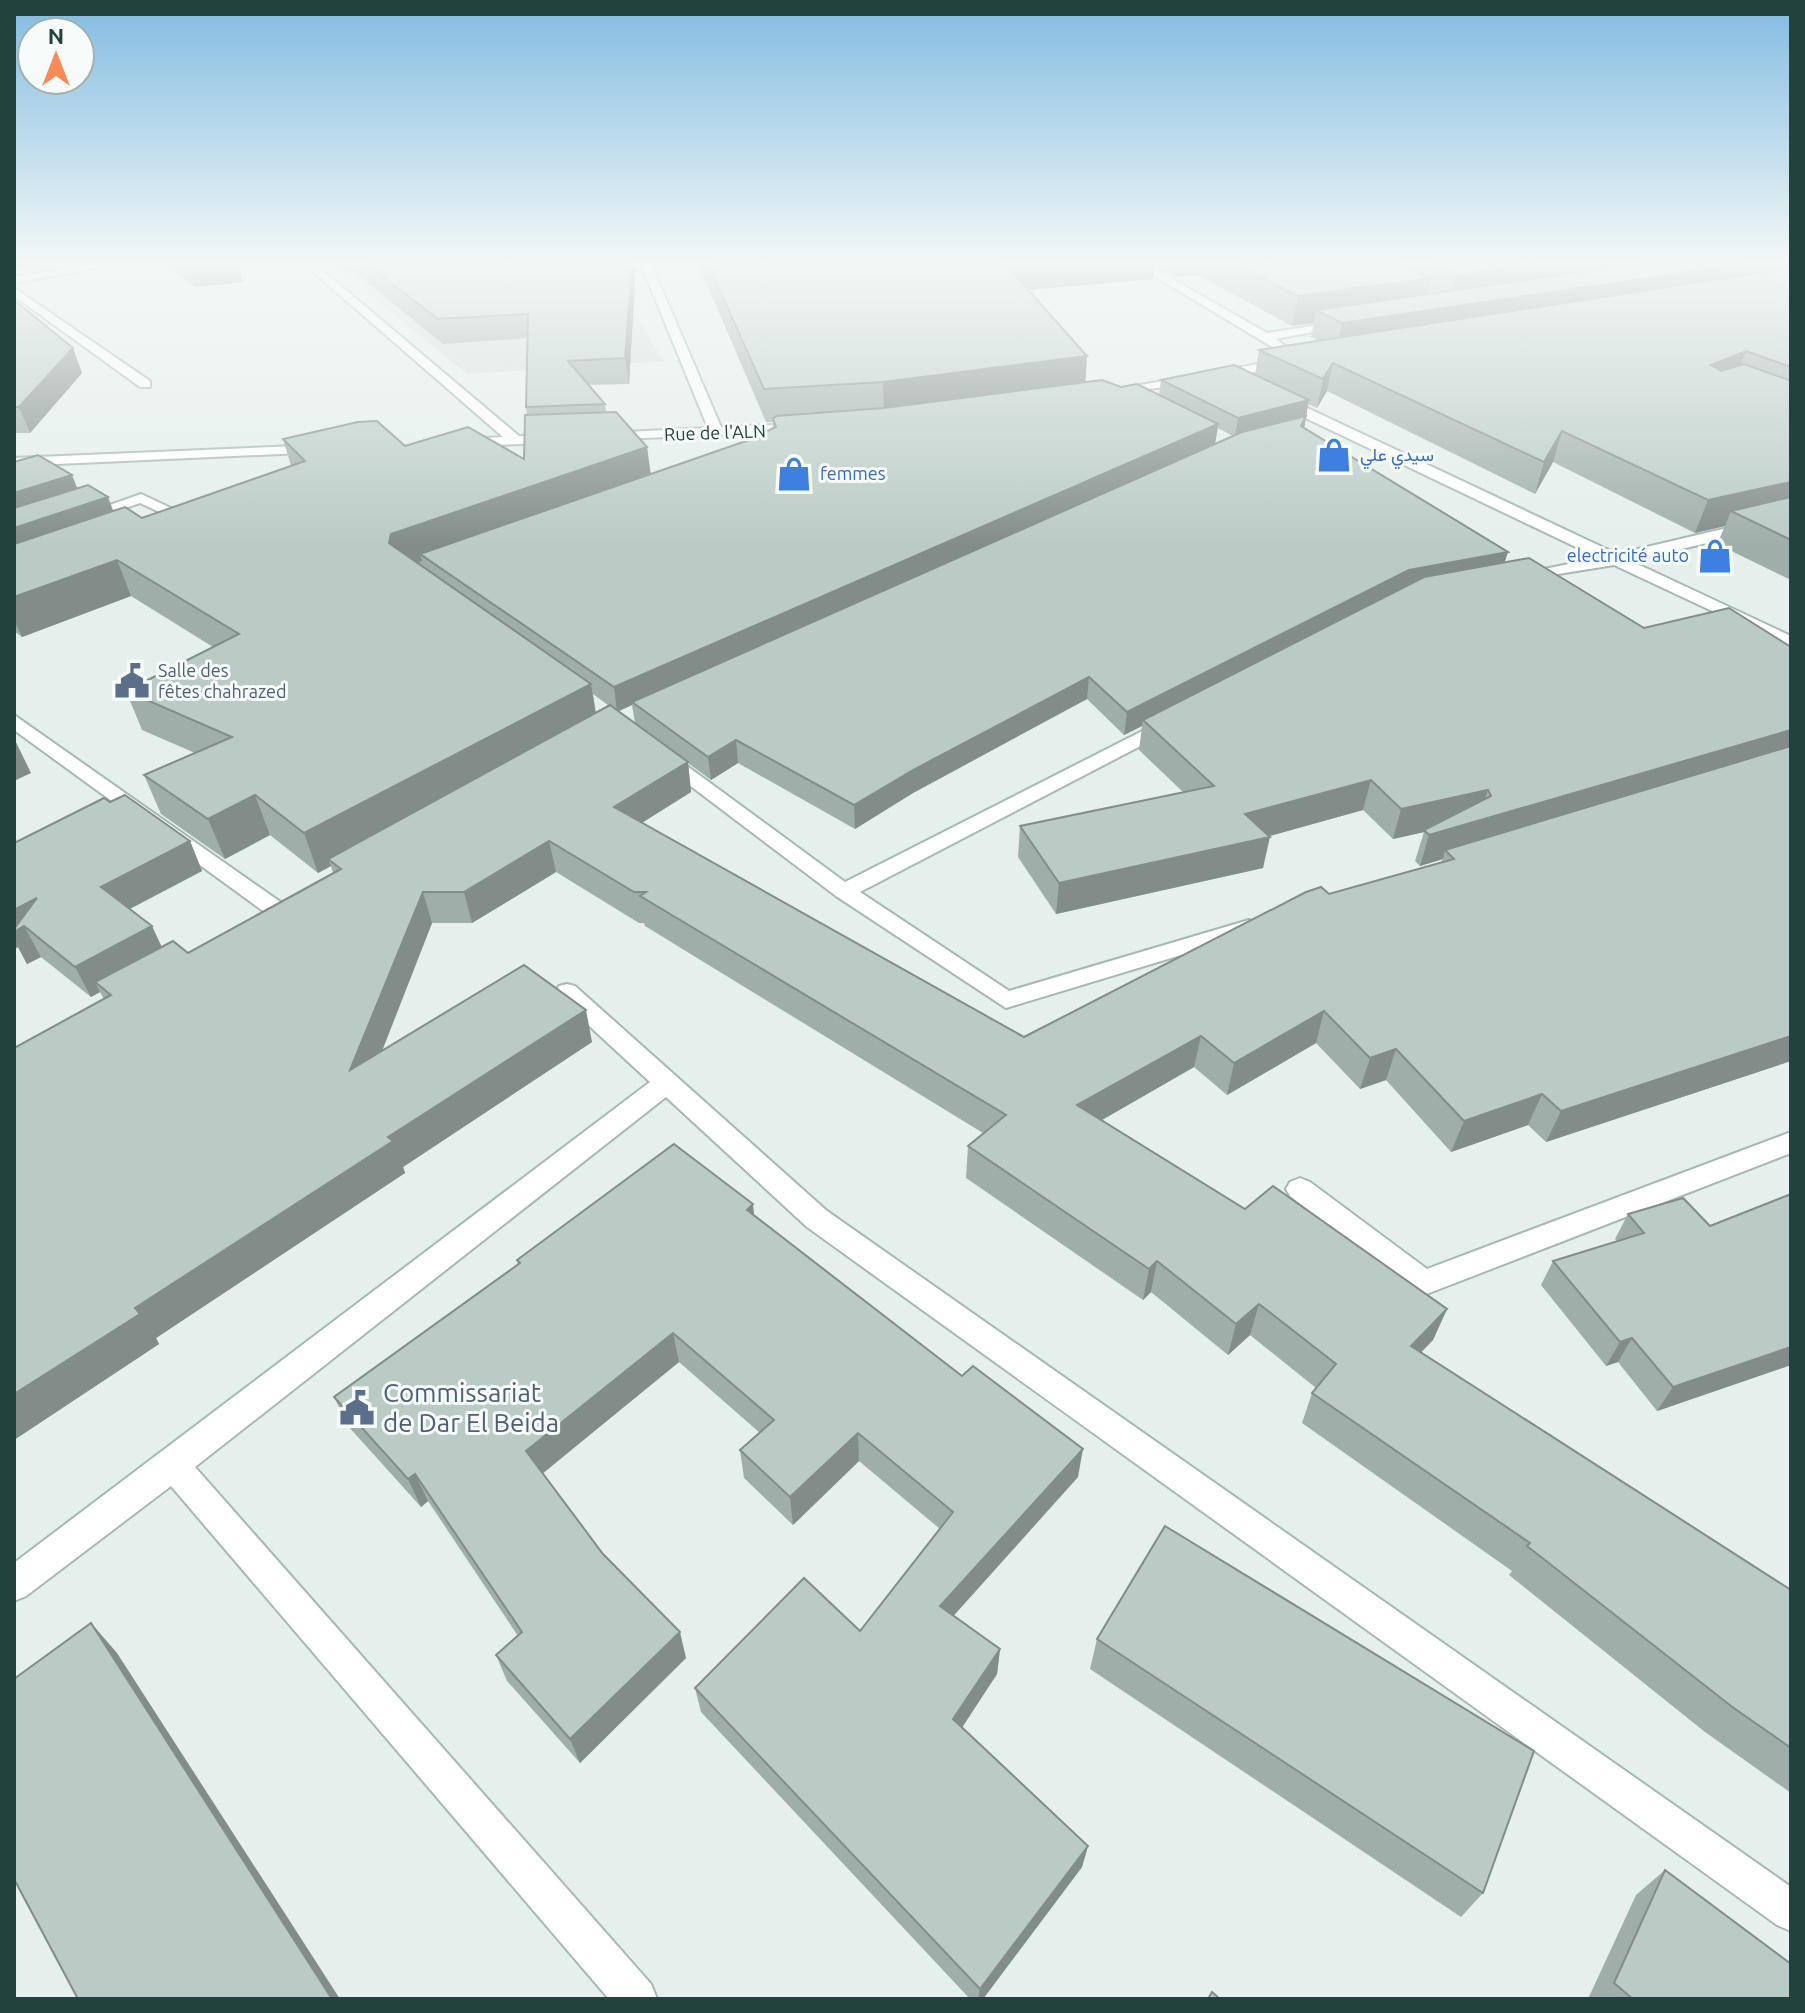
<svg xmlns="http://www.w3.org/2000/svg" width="1805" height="2013" viewBox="0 0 1805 2013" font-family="Ubuntu,Vazirmatn,sans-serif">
<rect width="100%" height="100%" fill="#e5efeb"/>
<path fill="#d3dfda" d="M332 264H601L664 361 467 374Z"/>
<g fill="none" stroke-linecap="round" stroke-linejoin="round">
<g stroke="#a7b8b3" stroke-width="4">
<g id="minor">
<path d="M94 264H117L14 283V277Z"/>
<path d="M304 264H315L519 436 555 435 562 439 555 443 459 446V440L464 439 503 437Z"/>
<path d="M641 264H651L721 427 799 424 806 428 804 431 599 440V434L604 433 708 428Z"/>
<path d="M1134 264H1146L1267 333 1345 321 1351 325 1276 339 1284 345 1274 348Z"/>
<path d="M14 288 150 381V387H140L14 296Z"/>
<path d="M1286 359 1290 360V366L1113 395 1107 391Z"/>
<path d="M1272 396H1282L1617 554 1791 513V523L1631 561 1791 636V648L1614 565 1514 581V575L1599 558 1272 402Z"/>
<path d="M319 445 324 446V452L14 466V458Z"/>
<path d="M141 494 192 518 179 521 140 503 81 523 73 518Z"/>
<path d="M14 715 286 906 289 911 286 916H270L14 730Z"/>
<path d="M1168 718 1175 720V728L860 892 1009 991 1249 920 1260 927 1257 932 1006 1008 836 896 655 759 665 753 672 755 845 882Z"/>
<path d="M567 984 575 986 827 1211 1791 1887V1931L1777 1925 807 1227 666 1097 195 1467 651 1984 657 1999H609L171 1486 26 1596 14 1601V1563L650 1082 559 998 555 992 559 986Z"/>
<path d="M1791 1132V1153L1424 1295 1414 1291 1290 1196 1286 1189 1290 1182 1300 1178 1310 1182 1427 1269Z"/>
</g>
</g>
<use href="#minor" fill="#fff" fill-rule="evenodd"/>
</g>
<g fill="#a0aea9" fill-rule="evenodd">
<path d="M166 264H238L243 282 195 287Z"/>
<path d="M339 264H636L629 384 589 385 605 404 606 412 647 447 651 474 746 441 773 428V422H766L698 264H1791V580L1717 544 1725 526 1695 533 1553 462 1535 494 1327 391 1317 408 1308 404 1304 428 1508 552 1504 563 1644 628 1791 647V1061L1546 1142 1528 1125 1451 1152 1386 1080 1360 1089 1316 1043 1227 1095 1194 1067 1102 1120 1245 1209 1447 1309 1433 1340 1421 1352 1791 1590V1793L1705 1732 1509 1575 1512 1571 1302 1423 1312 1393 1316 1388 1250 1335 1228 1355 1151 1292 1143 1300 966 1178 968 1146 983 1133 645 926 644 923H639L556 872 472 923H432L382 1051 592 1042 403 1167 405 1173 156 1338 159 1344 14 1440V1048L104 999 100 992 91 997 41 957 27 964 18 947 14 949V843L110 802 190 841 202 871 130 909 162 947 188 953 333 873 331 866 318 873 270 835 225 859 161 814 144 775 195 753 142 730 126 691 213 647 131 596 22 637 14 631V462L77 488 113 511 142 518 291 466 283 439 405 446 524 459 527 415 526 407 528 338 443 344 353 271 345 272ZM1155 266 1175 277 1198 275 1292 326 1314 323 1311 337 1319 341 1259 350 1255 375 1161 380 1159 394 1121 387 1085 382 1028 290 1153 279ZM1218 428 1233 436 1215 444ZM593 694 609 706 596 713ZM1087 699 1124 735 1142 726 1139 750 1183 792 1020 826 1018 857 1056 914 1263 868 1268 836 1363 810 1393 839 1424 832 1415 861 1420 866 1443 859 1441 862 1329 894 1024 1037 642 823 691 792 688 763 711 780 738 763 855 829 913 793ZM632 705 635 723 618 711Z"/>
<path d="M14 300 82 373 30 433H14Z"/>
<path d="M1628 1214 1791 1365 1657 1411 1618 1362 1606 1366 1541 1285 1553 1261 1617 1241 1615 1239Z"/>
<path d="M754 1215 1078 1477 953 1616 1000 1649 997 1674 962 1727 1088 1846 1082 1867 983 1999H970L701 1712 695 1688 860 1631 940 1529 859 1461 793 1525 744 1478 740 1450 760 1433 679 1362 542 1473 603 1554 686 1658 580 1763 507 1681 496 1655 518 1636 428 1501 421 1507 348 1426 334 1397 518 1265 517 1260Z"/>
<path d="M1097 1639 1483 1893 1461 1917 1090 1669Z"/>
<path d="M1665 1870 1791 1999H1588L1636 1895Z"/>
</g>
<g fill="#828d89">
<path d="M14 264H48L14 269Z"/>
<path d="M196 264H238L243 282 195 287 188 265Z"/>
<path d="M343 264H351L353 271 345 272Z"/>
<path d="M632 264H636L629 384 625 358Z"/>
<path d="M1005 264H1155L1153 279 1003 292Z"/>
<path d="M1177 264H1200L1198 275 1175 277Z"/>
<path d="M1537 264H1736L1448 304 1456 275Z"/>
<path d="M1745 264H1791V280L1336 351 1342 323Z"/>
<path d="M1431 278 1424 307 1316 310 1314 323 1292 326 1298 296Z"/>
<path d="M73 348 82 373 30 433 19 407Z"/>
<path d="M1746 351 1735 379 1711 365Z"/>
<path d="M1087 356 1085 388 884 415 883 382Z"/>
<path d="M1333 363 1327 391 1317 408 1323 379Z"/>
<path d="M1309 400 1303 435 1235 437 1238 418Z"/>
<path d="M1218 424 1215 445 632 702V705L617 712 614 687Z"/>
<path d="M1562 431 1553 462 1535 494 1544 462Z"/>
<path d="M647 447 651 480 420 554 422 561 400 569 389 543 391 534Z"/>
<path d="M72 475 84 505 108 497 121 531 14 569V493Z"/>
<path d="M1791 482V511H1731L1725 526 1695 533 1708 500Z"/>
<path d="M1508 552 1501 573 1143 720 1142 726 1124 735 1127 712 1409 570Z"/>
<path d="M117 560 131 596 22 637 14 620V597Z"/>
<path d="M1089 677 1087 699 913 793 855 829 854 805 913 770Z"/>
<path d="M591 684 597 722 328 859 331 866 318 873 304 833Z"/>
<path d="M1791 730V753L1445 850 1443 859 1420 866 1429 835Z"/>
<path d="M14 738 31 773 14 781Z"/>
<path d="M736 740 738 763 711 780 708 757Z"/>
<path d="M688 762 691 792 619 837 614 807Z"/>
<path d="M1371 780 1363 810 1245 843 1270 837 1263 868 1056 914 1059 883 1245 814Z"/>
<path d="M1488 790 1478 820 1393 839 1401 809Z"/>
<path d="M255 795 270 835 225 859 208 819Z"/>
<path d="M190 841 202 871 116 916 101 887Z"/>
<path d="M549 841 556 872 472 923 464 892Z"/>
<path d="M423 892 432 923 362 1102 350 1070Z"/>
<path d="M37 898 24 926 41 957 27 964 18 947 14 949V910Z"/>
<path d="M152 926 166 956 95 982 100 992 91 997 75 967Z"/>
<path d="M586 1010 592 1042 403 1167 405 1173 156 1338 159 1344 14 1440V1394L135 1308 388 1137Z"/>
<path d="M1324 1011 1316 1043 1227 1095 1234 1063Z"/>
<path d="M1201 1036 1194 1067 1074 1136 1077 1105Z"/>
<path d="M1791 1036V1061L1546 1142 1561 1111Z"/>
<path d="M1396 1049 1386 1080 1360 1089 1370 1058Z"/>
<path d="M1542 1094 1528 1125 1451 1152 1464 1121Z"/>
<path d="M753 1204 756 1234 747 1210Z"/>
<path d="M1157 1261 1151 1292 1143 1300 1149 1269Z"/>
<path d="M1259 1304 1250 1335 1228 1355 1236 1324Z"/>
<path d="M1447 1309 1433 1340 1398 1376 1411 1346Z"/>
<path d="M673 1333 679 1362 536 1479 526 1451Z"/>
<path d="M1632 1338 1618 1362 1606 1366 1620 1342Z"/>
<path d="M1791 1347V1365L1657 1411 1673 1387Z"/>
<path d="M858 1433 859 1461 793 1525 790 1497Z"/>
<path d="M1083 1449 1078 1477 939 1632 940 1606Z"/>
<path d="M415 1474 428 1501 421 1507 408 1479Z"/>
<path d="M91 1623 117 1653 340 1999H332Z"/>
<path d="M680 1632 686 1658 580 1763 570 1739Z"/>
<path d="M1000 1649 997 1674 952 1743 953 1719Z"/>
<path d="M1088 1846 1082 1867 983 1999H978L980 1989Z"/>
</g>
<g fill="#bacac4" stroke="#828d89" stroke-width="2">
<path d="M366 264H632L625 358 568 361 605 404 526 407 528 314 438 319Z"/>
<path d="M708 264H1005L1087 356 883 382 764 389Z"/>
<path d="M1235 264H1401L1431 278 1298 296Z"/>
<path d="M1431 264H1537L1456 275Z"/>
<path d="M1638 264H1745L1342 323 1316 310Z"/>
<path d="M1791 268V367L1746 351 1711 365 1721 371 1744 364 1791 381V482L1708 500 1562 431 1544 462 1333 363 1323 379 1259 350Z"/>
<path d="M14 300 73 348 19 407H14Z"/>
<path d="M1234 365 1309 400 1238 418 1161 380Z"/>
<path d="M1102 380 1121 387 1137 384 1218 424 614 687 420 554 746 441 776 427 773 419 776 416 884 408Z"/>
<path d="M616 412 647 447 391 534 389 543 591 684 304 833 255 795 208 819 144 775 232 737 126 691 239 634 117 560 14 597V544L125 507 142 518 305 461 283 439 358 422 377 421 405 446 468 427 524 459 525 415Z"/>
<path d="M1306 416 1301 426 1508 552 1409 570 1127 712 1089 677 913 770 854 805 736 740 708 757 632 702 1242 432Z"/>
<path d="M38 455 72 475 14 493V462Z"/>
<path d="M88 485 108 497 14 528V508Z"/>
<path d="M1791 497V540L1731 511Z"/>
<path d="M1529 558 1644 628 1729 608 1791 647V730L1429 835 1424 830 1491 796 1488 790 1401 809 1371 780 1245 814 1270 837 1059 883 1020 826 1214 786 1143 720 1424 577Z"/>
<path d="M610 705 688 762 614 807 1024 1037 1306 892 1321 887 1329 894 1454 859 1445 850 1791 746V1036L1561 1111 1542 1094 1464 1121 1396 1049 1370 1058 1324 1011 1234 1063 1201 1036 1077 1105 1245 1209 1273 1186 1447 1309 1411 1346 1791 1590V1748L1731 1706 1527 1546 1530 1543 1312 1393 1336 1364 1259 1304 1236 1324 1157 1261 1149 1269 968 1146 1006 1115 640 896 646 892H634L549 841 464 892H423L350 1070 524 965 586 1010 388 1137 393 1141 135 1308 140 1314 14 1394V1048L111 995 95 982 173 941 188 953 341 869 328 859Z"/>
<path d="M125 795 190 841 101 887 152 926 75 967 24 926 14 932V929L37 898 14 910V843L104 798 110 802Z"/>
<path d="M674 1144 753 1204 747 1210 962 1376 973 1366 1083 1449 940 1606 1000 1649 953 1719 1088 1846 980 1989 695 1688 804 1578 860 1631 953 1512 858 1433 790 1497 740 1450 774 1420 673 1333 526 1451 603 1554 680 1632 570 1739 496 1655 522 1632 415 1474 408 1479 334 1397 520 1263 517 1260Z"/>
<path d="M1791 1194V1347L1673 1387 1632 1338 1620 1342 1553 1261 1644 1233 1628 1214 1683 1198 1710 1226Z"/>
<path d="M1165 1526 1534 1751 1483 1893 1097 1639Z"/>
<path d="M91 1623 332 1999H78L14 1879V1679Z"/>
<path d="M1665 1870 1791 1964V1999H1633L1614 1983Z"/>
<path d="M1212 1992 1220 1999H1208Z"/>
</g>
<linearGradient id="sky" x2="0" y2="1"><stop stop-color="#82bbe1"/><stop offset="0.48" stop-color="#f3f8f6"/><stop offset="1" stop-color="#f3f8f6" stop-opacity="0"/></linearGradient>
<rect width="1805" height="546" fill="url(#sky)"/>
<defs>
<g id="shop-bare" transform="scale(2.76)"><path d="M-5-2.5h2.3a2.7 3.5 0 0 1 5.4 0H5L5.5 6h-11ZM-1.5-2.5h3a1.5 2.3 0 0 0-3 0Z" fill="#3f7fe0" stroke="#f6fbf9" stroke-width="2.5" paint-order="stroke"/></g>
<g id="civic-bare" transform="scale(2.76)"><path d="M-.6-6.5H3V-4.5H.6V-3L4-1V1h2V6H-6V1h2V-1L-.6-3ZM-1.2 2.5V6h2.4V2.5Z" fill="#5c6f8a" stroke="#f6fbf9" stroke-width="2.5" paint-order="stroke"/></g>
</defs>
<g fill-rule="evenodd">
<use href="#shop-bare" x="1334" y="455"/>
<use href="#shop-bare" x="794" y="474"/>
<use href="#shop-bare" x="1715" y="556"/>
<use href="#civic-bare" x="132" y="681"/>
<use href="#civic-bare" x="357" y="1408"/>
</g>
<g text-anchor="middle" stroke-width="6" stroke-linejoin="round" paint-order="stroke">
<g font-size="18" fill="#22423c" stroke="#f6fbf9">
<text transform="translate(715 433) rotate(-2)" y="6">Rue de l'ALN</text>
</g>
<g font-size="18" fill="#366cbe" stroke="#f6fbf9" text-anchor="start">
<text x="1360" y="461">سيدي علي</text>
<text x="820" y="480">femmes</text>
<text x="1689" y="562" text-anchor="end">electricité auto</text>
</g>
<g font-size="18" fill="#4e5e75" stroke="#f6fbf9" text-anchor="start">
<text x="158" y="677">Salle des<tspan x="158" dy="21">fêtes chahrazed</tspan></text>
</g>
<g font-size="26" fill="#4e5e75" stroke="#f6fbf9" text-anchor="start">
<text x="383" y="1402">Commissariat<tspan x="383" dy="30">de Dar El Beida</tspan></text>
</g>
</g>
<rect width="1805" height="2013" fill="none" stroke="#22423c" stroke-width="32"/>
<g transform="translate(56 56)"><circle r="38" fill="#f6fbf9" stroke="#a1b1ad" stroke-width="2"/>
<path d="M0-6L14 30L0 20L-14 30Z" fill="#fa8b57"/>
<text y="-12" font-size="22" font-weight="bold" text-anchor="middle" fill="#22423c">N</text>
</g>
</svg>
